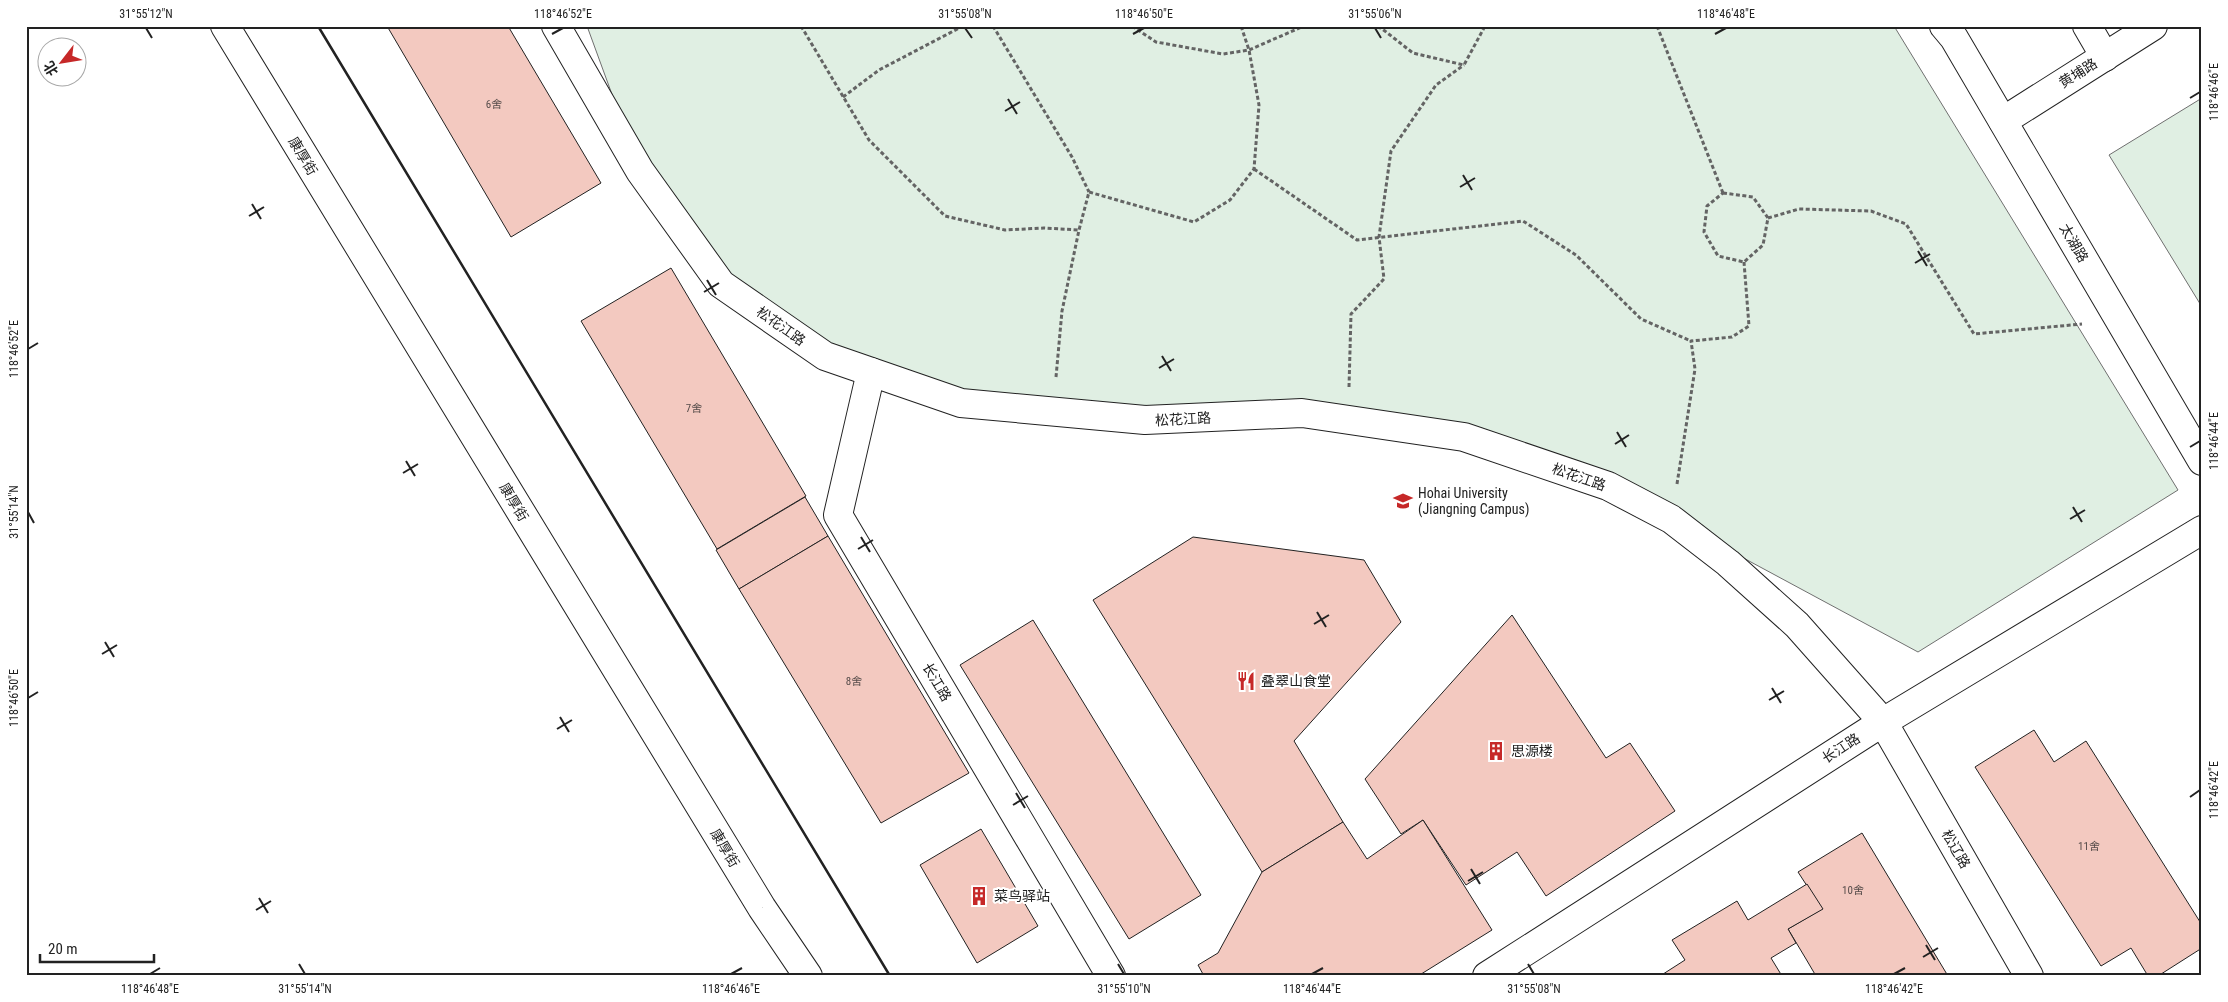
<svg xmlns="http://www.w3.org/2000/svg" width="2228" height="1002" viewBox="0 0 2228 1002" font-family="'Roboto Condensed','Noto Sans SC',sans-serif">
<rect width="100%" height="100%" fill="#fff"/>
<g fill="#e0efe3" stroke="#6f6f6f">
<path d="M587 26H1894L2178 490 1918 652 1671 519 1464 437 1302 413 1053 412 825 356 721 284 640 171Z"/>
<path d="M2202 98V307L2109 155Z"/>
</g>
<g fill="#f3c9c0" stroke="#222">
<path d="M387 26H508L601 183 511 237Z"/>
<path d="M671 268 806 496 717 549 581 321Z"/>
<path d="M805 497 828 536 739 589 716 550Z"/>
<path d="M828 536 969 773 881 823 739 589Z"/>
<path d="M1193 537 1364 560 1401 622 1294 741 1343 822 1262 872 1093 600Z"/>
<path d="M1512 615 1606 758 1630 743 1675 811 1546 896 1517 852 1466 885 1423 820 1401 834 1365 779Z"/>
<path d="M1033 620 1201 895 1129 939 960 665Z"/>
<path d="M2034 730 2054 762 2086 741 2202 925V948L2158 976H2148L2131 948 2101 966 1975 767Z"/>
<path d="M1423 820 1492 930 1418 976H1204L1198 965 1218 953 1262 872 1343 822 1367 859Z"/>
<path d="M981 829 1038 926 977 963 920 865Z"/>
<path d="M1862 833 1948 976H1816L1806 959 1788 929 1822 909 1798 872Z"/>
<path d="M1807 884 1823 909 1788 929 1796 943 1771 958 1782 976H1660L1685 960 1672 940 1737 901 1748 920Z"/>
</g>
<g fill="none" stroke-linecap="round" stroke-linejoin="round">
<g stroke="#222" stroke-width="30">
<g id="minor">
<path d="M556 26 640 171 721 284 825 356 961 403 1145 420 1302 413 1464 437 1608 486 1671 519 1728 563 1797 625 1883 722 2029 976"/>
<path d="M1944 26 1954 38 2202 461"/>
<path d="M2087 26 2105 57"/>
<path d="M2003 121 2153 26"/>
<path d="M871 372 838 515 1111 976"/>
<path d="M1487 976 1883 722 2202 530"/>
</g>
</g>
<g stroke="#222" stroke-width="30">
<path id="secondary" d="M225 26 762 908 808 976"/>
</g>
<g stroke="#646464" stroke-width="3" stroke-dasharray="4 2.5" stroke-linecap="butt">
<path d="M801 26 869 140 945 216 1005 230 1044 228 1079 230"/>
<path d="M993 26 1072 157 1089 192"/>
<path d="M1049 26H1057"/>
<path d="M1132 26 1156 42 1223 54 1249 50 1304 26"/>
<path d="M1371 26 1381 28 1413 53 1464 65 1485 26"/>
<path d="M1657 26 1723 193"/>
<path d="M843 97 879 70 963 26"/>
<path d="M1254 169 1357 240 1523 221 1576 255 1641 319 1691 341"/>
<path d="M1723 193 1753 197 1768 218 1763 245 1744 262 1718 256 1704 232 1707 206Z"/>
<path d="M1768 218 1799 209 1871 211 1906 224 1974 334 2082 324"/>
<path d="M1056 377 1062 311 1079 230 1089 192 1194 222 1230 200 1254 169 1259 105 1249 50 1241 26"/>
<path d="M1349 387 1351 314 1384 279 1379 237 1391 151 1436 85 1464 65"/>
<path d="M1677 484 1695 369 1691 341 1732 337 1749 326 1744 262"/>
</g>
<use href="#minor" stroke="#fff" stroke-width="28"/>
<use href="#secondary" stroke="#fff" stroke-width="28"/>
<path stroke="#222" stroke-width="2.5" d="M318 26 890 976"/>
</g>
<path fill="none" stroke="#222" stroke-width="2" d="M146 28 152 38M965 28 972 38M1375 28 1381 38M552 34 563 28M1133 34 1144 28M1715 34 1726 28M2190 98 2200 92M1008 99 1017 114M1005 111 1020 102M1463 175 1472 190M1460 187 1475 178M252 204 261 219M249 216 264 207M1918 251 1927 266M1915 263 1930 254M707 280 716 295M704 292 719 283M28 349 38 343M1162 356 1171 371M1159 368 1174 359M1617 432 1626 447M1615 444 1629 435M2190 447 2200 441M406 461 415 476M403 473 418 464M2073 507 2082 522M28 512 34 523M2070 519 2085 510M861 537 870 552M858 549 873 540M1317 612 1326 627M1314 624 1329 615M105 642 114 657M102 654 117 645M1772 688 1781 703M28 698 38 692M1769 700 1784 691M560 717 569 732M557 729 572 720M1016 793 1025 808M2190 797 2200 790M1013 805 1028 796M1471 869 1480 884M1468 881 1483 872M259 898 268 913M256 910 271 901M1926 945 1935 960M1923 957 1938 948M299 964 305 974M1118 964 1124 974M1528 964 1534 974M150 974 160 968M731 974 742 968M1312 974 1323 968M1894 974 1905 968"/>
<defs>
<g id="university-bare" transform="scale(1.5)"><path d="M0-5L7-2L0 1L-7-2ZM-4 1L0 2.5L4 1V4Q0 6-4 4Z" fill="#c62828" stroke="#fff" stroke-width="2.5" paint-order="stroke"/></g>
<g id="restaurant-bare" transform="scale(1.5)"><path d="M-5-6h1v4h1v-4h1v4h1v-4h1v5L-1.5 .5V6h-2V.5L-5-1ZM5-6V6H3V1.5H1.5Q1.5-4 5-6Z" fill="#c62828" stroke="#fff" stroke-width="2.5" paint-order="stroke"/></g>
<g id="building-bare" transform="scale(1.5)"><path d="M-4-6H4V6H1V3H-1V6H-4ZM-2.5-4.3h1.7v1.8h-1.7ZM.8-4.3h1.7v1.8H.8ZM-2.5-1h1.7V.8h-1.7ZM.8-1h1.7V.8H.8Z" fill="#c62828" stroke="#fff" stroke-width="2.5" paint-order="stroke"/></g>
</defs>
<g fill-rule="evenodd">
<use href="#university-bare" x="1403" y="501"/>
<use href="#restaurant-bare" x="1246" y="681"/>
<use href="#building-bare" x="1496" y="751"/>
<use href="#building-bare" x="979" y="896"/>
</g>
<g text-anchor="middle" stroke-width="4" stroke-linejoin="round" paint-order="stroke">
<g font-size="11" fill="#564c4a">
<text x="494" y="108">6舍</text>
<text x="694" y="412">7舍</text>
<text x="854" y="685">8舍</text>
<text x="2089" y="850">11舍</text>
<text x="1853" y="894">10舍</text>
</g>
<g font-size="14" fill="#222" stroke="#fff">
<text transform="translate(2078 73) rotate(-32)" y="5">黄埔路</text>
<text transform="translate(303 156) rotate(59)" y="5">康厚街</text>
<text transform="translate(2074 243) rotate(60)" y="5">太湖路</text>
<text transform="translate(781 326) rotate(35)" y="5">松花江路</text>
<text transform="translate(1183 419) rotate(-3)" y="5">松花江路</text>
<text transform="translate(1579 477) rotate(19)" y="5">松花江路</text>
<text transform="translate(514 502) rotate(59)" y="5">康厚街</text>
<text transform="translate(937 682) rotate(59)" y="5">长江路</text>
<text transform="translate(1841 748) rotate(-33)" y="5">长江路</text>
<text transform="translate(725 848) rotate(59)" y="5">康厚街</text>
<text transform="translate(1956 849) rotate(60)" y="5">松辽路</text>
</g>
<g font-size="14" fill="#222" stroke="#fff" text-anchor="start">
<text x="1418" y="498">Hohai University<tspan x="1418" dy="16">(Jiangning Campus)</tspan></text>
<text x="1261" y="686">叠翠山食堂</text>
<text x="1511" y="756">思源楼</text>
<text x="994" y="901">菜鸟驿站</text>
</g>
</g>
<rect width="2228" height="1002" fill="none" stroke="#ffffff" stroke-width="55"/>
<g transform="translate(62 62) rotate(239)"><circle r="24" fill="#ffffff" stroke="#a7a7a7"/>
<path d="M0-4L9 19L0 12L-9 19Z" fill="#c62828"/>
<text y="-8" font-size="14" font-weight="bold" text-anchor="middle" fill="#222222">北</text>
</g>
<path d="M40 954v8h114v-8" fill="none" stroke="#222222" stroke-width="2.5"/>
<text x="48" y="954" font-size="15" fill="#222222" stroke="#ffffff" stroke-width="4" paint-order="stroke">20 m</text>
<rect x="28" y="28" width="2172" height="946" fill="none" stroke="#222" stroke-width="2"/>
<g font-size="12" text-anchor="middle" fill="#222">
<text x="146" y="18">31°55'12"N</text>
<text x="563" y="18">118°46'52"E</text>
<text x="965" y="18">31°55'08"N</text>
<text x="1144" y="18">118°46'50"E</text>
<text x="1375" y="18">31°55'06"N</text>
<text x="1726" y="18">118°46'48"E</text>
<text transform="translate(2214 92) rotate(-90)" y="4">118°46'46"E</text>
<text transform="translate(14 349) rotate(-90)" y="4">118°46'52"E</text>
<text transform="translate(2214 441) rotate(-90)" y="4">118°46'44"E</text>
<text transform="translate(14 512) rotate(-90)" y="4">31°55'14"N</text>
<text transform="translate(14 698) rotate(-90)" y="4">118°46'50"E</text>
<text transform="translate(2214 790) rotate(-90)" y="4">118°46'42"E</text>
<text x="150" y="993">118°46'48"E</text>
<text x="305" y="993">31°55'14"N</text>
<text x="731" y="993">118°46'46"E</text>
<text x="1124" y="993">31°55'10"N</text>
<text x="1312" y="993">118°46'44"E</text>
<text x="1534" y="993">31°55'08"N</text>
<text x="1894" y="993">118°46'42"E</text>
</g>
</svg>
